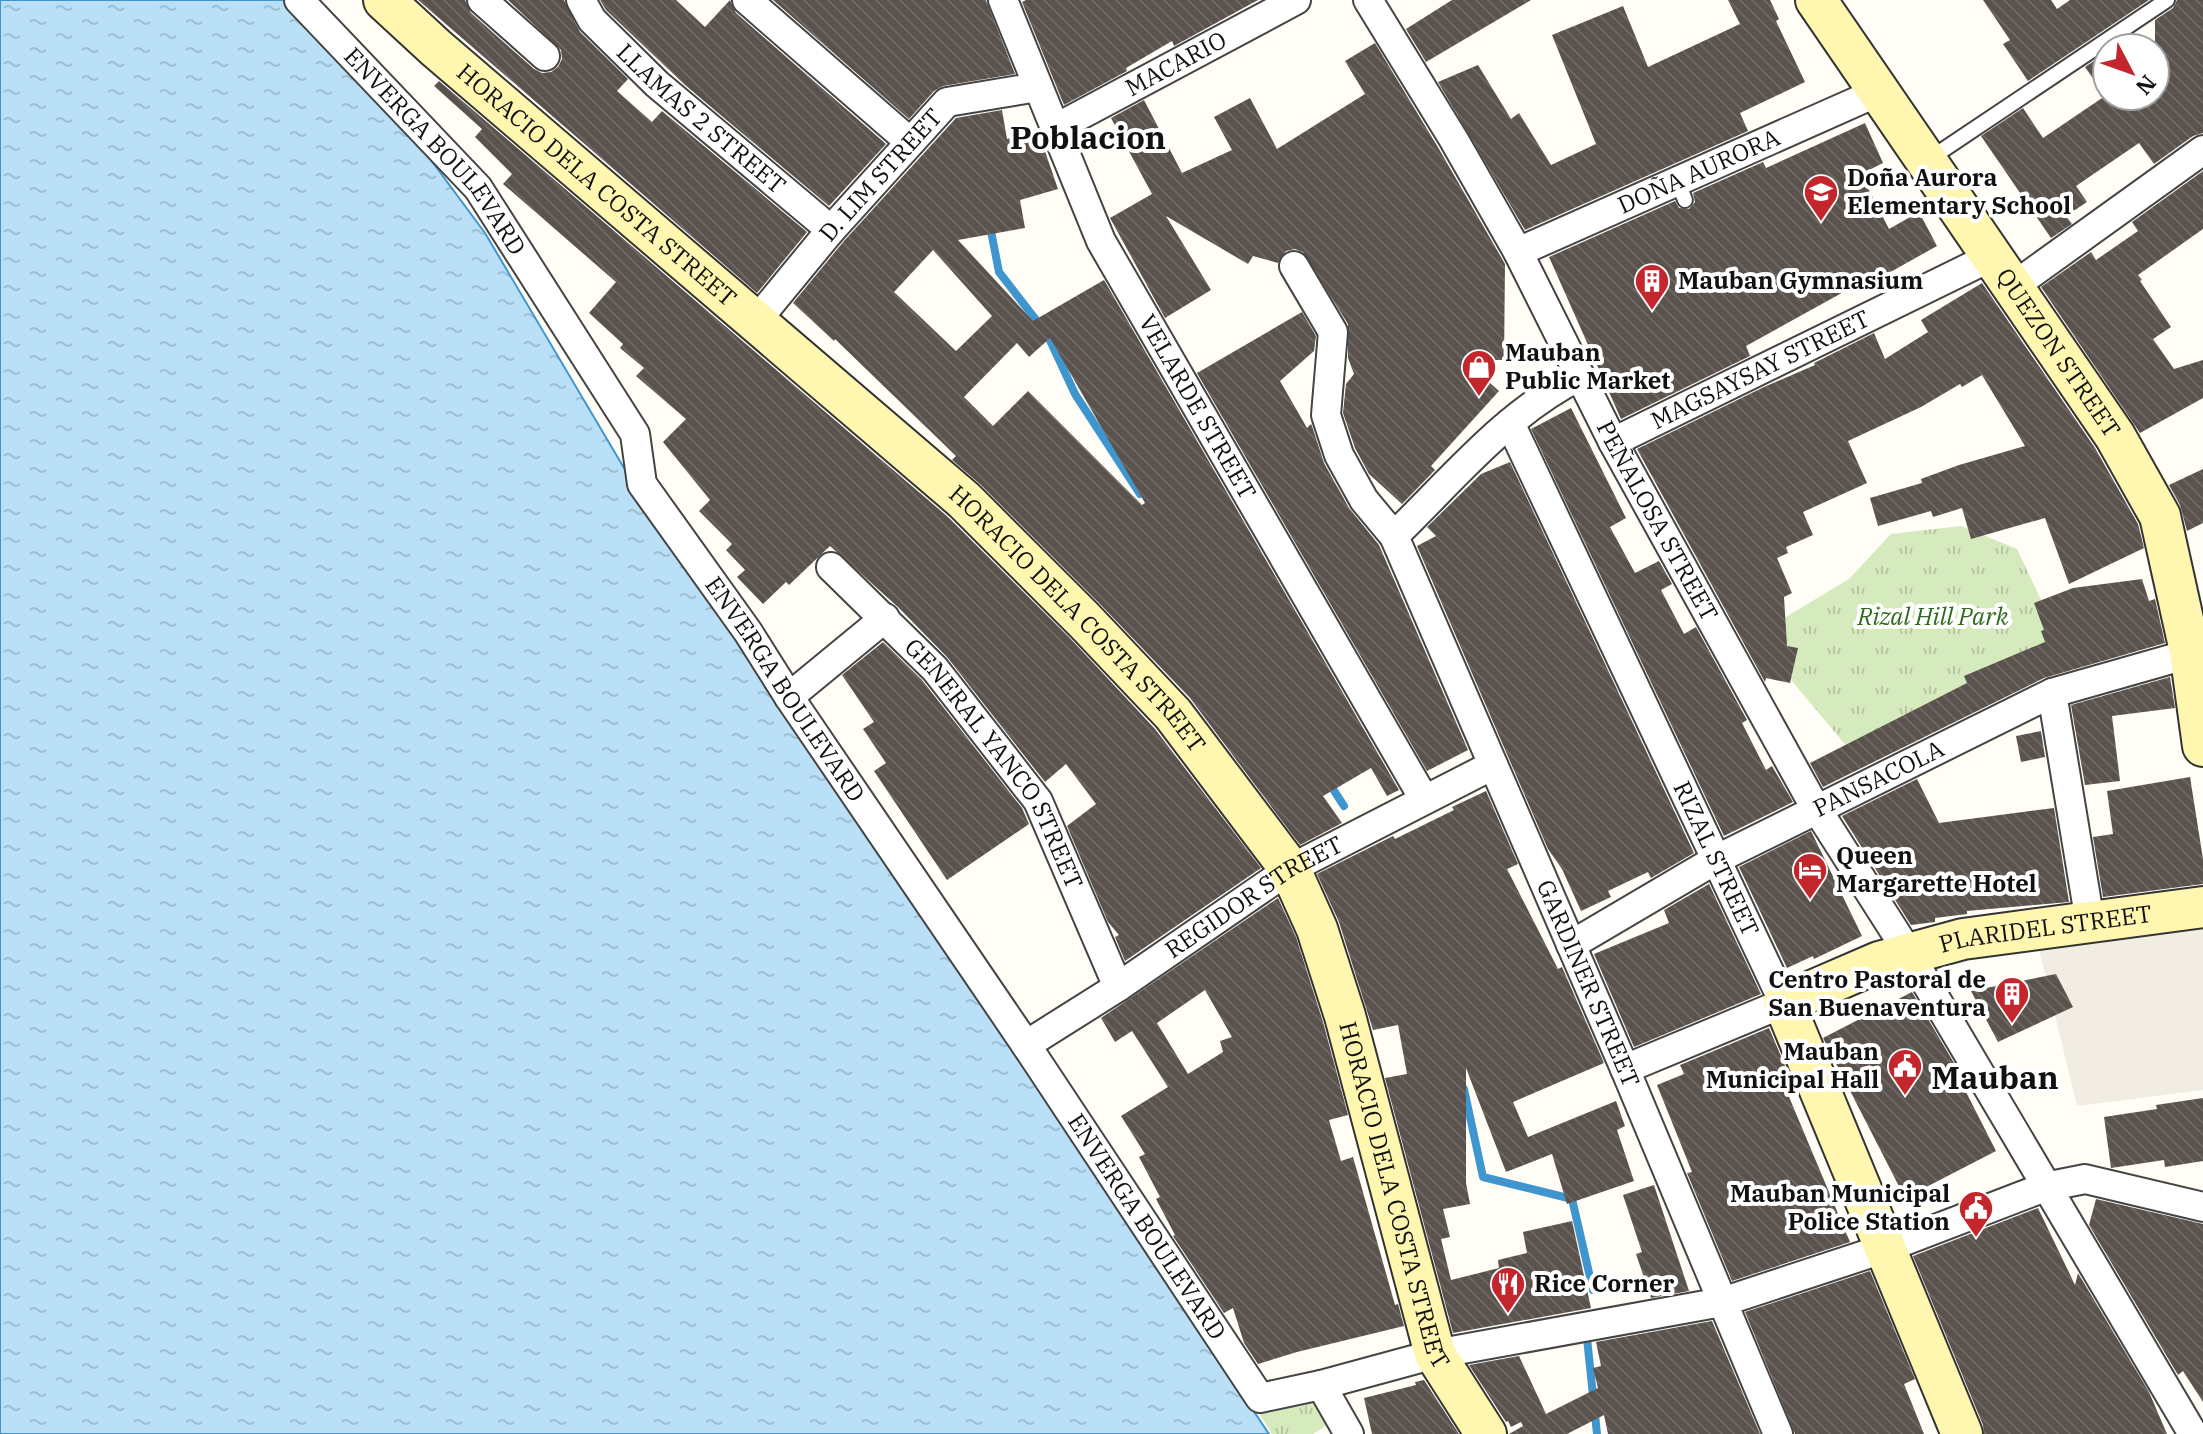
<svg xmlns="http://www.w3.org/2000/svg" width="2203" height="1434" viewBox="0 0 2203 1434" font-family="'IBM Plex Serif',serif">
<defs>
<pattern id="park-tufts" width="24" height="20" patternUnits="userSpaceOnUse" patternTransform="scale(2)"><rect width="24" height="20" fill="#d5ebbd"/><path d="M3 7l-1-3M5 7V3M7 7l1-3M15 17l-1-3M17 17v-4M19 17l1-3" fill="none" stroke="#b6c8a1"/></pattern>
<pattern id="water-ripples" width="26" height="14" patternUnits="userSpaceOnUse" patternTransform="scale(2)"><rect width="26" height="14" fill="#b9e0f7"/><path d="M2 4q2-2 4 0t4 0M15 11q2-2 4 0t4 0" fill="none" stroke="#9ebfd3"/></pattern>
<pattern id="building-back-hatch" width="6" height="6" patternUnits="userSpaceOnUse" patternTransform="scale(2)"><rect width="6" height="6" fill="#5a524d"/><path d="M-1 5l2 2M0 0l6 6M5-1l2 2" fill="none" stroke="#6d6662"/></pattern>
</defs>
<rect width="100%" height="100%" fill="#fffdf5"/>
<g fill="url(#park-tufts)">
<path d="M1961 526 2017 549 2061 642 1859 761 1776 662 1761 632 1849 579 1891 534Z"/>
<path d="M1311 1391 1330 1423 1313 1434H1272L1253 1403Z"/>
</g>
<path fill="#f1ede2" d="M2203 920V1090L2077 1106 2038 945Z"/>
<path fill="url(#water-ripples)" stroke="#3f96cf" stroke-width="2" d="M0 0H287L419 144 485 233 627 473 1269 1434H0Z"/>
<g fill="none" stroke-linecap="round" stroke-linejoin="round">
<g stroke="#3f96cf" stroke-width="8">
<path d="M990 226 999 272 1047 334 1075 394 1140 494"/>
<path d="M1329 783 1344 806"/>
<path d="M1464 1089 1483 1177 1572 1199 1593 1290"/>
<path d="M1587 1338 1597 1434"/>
</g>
</g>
<g fill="url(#building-back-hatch)" fill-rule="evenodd">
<path d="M418 0H465L471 13 534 69 542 73 551 72 558 67 562 59 561 50 508 0H564L580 32 628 79 617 91 652 122 662 111 807 232 757 293Z"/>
<path d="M600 0H676L705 27 730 0 736 13 886 144 829 206 685 85 606 10Z"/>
<path d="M773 0H986L1015 74 943 86 934 91 909 119Z"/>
<path d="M1026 0H1258L1174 46 1172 41 1126 68 1127 71 1064 105 1022 2Z"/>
<path d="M1452 0H1531L1426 62 1406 29Z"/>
<path d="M1728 0H1770L1779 19 1776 21 1805 82 1740 113 1748 131 1525 230 1438 82 1478 65 1511 119 1519 113 1551 165 1596 144 1552 35 1623 6 1648 67 1740 24Z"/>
<path d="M1983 0H2051L2057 9 2070 0H2149L2028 81 2003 44 2010 40Z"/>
<path d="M2177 0H2203V133L2193 136 2154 164 2139 143 2076 186 2087 202 2066 216 2072 224 2051 238 1981 136 2023 108 2043 138 2105 96 2085 67 2107 52V96H2155V20L2173 8Z"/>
<path d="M1375 43 1439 149 1505 264 1504 360H1464L1499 391 1431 466 1435 470 1402 504 1369 474 1355 448 1343 413 1346 384 1354 374 1348 358V324L1303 252 1295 249 1286 251 1278 263 1253 256 1248 264 1166 216 1211 290 1165 318 1110 218 1152 194 1111 118 1144 100 1182 173 1232 150 1214 117 1250 98 1277 149 1365 94 1345 61Z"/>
<path d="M439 81 948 517 1069 637 1155 729 1261 868 1125 961 1115 937 1119 935 1108 922 1067 826 1096 804 1066 764 1045 782 947 657 898 607 830 546 789 585 786 582 763 604 737 577 745 570 726 550 732 544 699 511 710 500 663 442 686 419 636 376 644 368 620 348 623 344 589 313 616 282 503 184 512 174 475 137 482 129 434 86Z"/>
<path d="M1002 110 1007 139 1038 131 1058 189 1020 200 1025 228 958 240 1033 321 1104 280 1399 790 1387 796 1371 768 1323 796 1342 823 1300 845 1190 698 1101 605 980 484 952 460 956 456 835 339 834 341 793 303 844 241 956 118ZM933 250 992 316 956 351 894 292ZM1050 338 1145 503 1142 505 1028 391 993 426 964 397 1017 343 1029 357Z"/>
<path d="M1865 123 1883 163 1861 174 1889 229 1919 212 1937 246 1860 289 1858 284 1746 346 1750 356 1621 419 1549 257 1675 201 1679 208 1689 209 1695 202 1693 193 1763 162 1766 168Z"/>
<path d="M2203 171V229L2138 275 2142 280 2140 281 2171 327 2153 339 2174 369 2203 360V398L2140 433 2041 287 2091 252 2096 260 2138 231 2132 222Z"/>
<path d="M1982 283 2095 448 2138 524 2144 548 2069 584 2045 518 1971 539 1962 508 1933 517 1931 511 1878 526 1870 498 1922 483 1921 479 1959 465 2025 446 1982 375 1962 387 1960 384 1921 407 1848 441 1867 483 1803 512 1813 535 1786 547 1788 553 1777 558 1792 593 1784 597 1787 646 1798 648 1790 683 1766 678 1765 682 1637 449 1764 387 1815 365 1814 363 1874 333 1885 359 1928 332 1921 320Z"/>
<path d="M1302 312 1316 336 1314 351 1280 381 1307 428 1311 424 1312 426 1324 463 1349 508 1379 545 1468 750 1427 771 1197 373Z"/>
<path d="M1571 408 1626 518 1610 527 1635 573 1659 561 1672 584 1661 590 1684 634 1696 627 1747 720 1742 723 1766 770 1772 766 1793 802 1724 836 1531 429Z"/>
<path d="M1510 462 1694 853 1651 878 1648 872 1608 891 1611 897 1581 911 1562 869 1548 849 1417 546 1436 536 1427 527 1481 474Z"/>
<path d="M2203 469V523L2187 531 2180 505 2169 485Z"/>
<path d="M2142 579 2149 601 2155 599 2165 643 2044 678 1823 787 1810 763 1967 683 1964 676 2045 642 2041 631 2044 630 2034 603 2073 588Z"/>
<path d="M883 642 922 680 1022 808 1029 824 947 880 874 771 886 763 863 729 874 722 842 675Z"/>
<path d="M2170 677 2175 708 2112 716 2120 781 2085 785 2071 705Z"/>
<path d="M2041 731 2045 757 2021 762 2016 736Z"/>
<path d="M2190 777 2203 859V884L2103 897 2093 837 2113 834 2107 791Z"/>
<path d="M1917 779 1939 823 2054 808 2069 902 1967 911V914L1935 918V922L1911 925 1842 816Z"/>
<path d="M1486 791 1518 864 1507 869 1558 969 1562 967 1604 1063 1513 1102 1528 1137 1616 1101 1625 1126 1617 1130 1634 1181 1567 1204 1552 1154 1506 1172 1466 1068V1183L1470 1204 1443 1209 1450 1237 1441 1239 1451 1280 1499 1268 1498 1260 1527 1253 1523 1232 1572 1221 1591 1308 1453 1333 1385 1078 1407 1074 1398 1025 1373 1030 1339 922 1317 874 1393 836 1395 839 1454 810 1452 807Z"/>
<path d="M1811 831 1862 936 1814 959 1813 956 1787 968 1739 867Z"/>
<path d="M1709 884 1761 994 1634 1047 1594 954 1669 923 1664 910Z"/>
<path d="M1278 898 1296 937 1323 1022 1348 1115 1329 1120 1341 1161 1353 1157 1395 1305 1398 1304 1404 1326 1297 1352 1258 1364 1244 1343 1233 1308 1224 1313 1173 1236 1175 1235 1156 1199 1160 1197 1139 1157 1145 1154 1121 1116 1168 1087 1132 1031 1115 1042 1101 1018ZM1205 990 1232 1037 1220 1041 1223 1052 1188 1074 1157 1023Z"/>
<path d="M2056 974 2073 1007 1998 1042 1971 991Z"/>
<path d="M1912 992 1970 1090 1966 1092 1996 1151 1905 1198 1823 1038Z"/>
<path d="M1769 1028 1792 1082 1784 1085 1850 1242 1732 1281 1687 1173 1692 1172 1657 1085 1684 1074 1680 1065Z"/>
<path d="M2203 1098V1161L2165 1167 2164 1160 2111 1168 2104 1117 2157 1109 2156 1105Z"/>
<path d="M1654 1185 1689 1291 1651 1298 1636 1254 1642 1252 1623 1195Z"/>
<path d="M2096 1199 2203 1224V1402L2183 1371 2178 1375 2089 1225Z"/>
<path d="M2038 1208 2075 1285 2078 1273 2149 1392 2167 1434H1984L1983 1425 1913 1256Z"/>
<path d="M1870 1271 1915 1379 1904 1384 1924 1434H1795L1745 1312Z"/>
<path d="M1712 1321 1760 1434H1608L1604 1415 1567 1434H1509L1523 1426 1521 1422 1511 1427 1508 1421 1506 1422 1469 1365 1519 1356 1546 1414 1598 1388 1593 1368 1601 1366 1596 1342Z"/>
<path d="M1424 1380 1459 1434H1372L1364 1398 1416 1385 1415 1382Z"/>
</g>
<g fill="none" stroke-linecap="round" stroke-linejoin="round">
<g stroke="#444" stroke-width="18">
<g id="lane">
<path d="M1928 160 2167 0"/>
<path d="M1677 180 1685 200"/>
</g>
</g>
<g stroke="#444" stroke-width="32">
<g id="street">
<path id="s1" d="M299 0 478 188 635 434 642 484 748 632 789 697 1026 1045 1260 1398 1321 1385 1435 1354 1722 1302 1886 1248 2045 1187 2085 1179 2203 1207"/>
<path d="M482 0 545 56"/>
<path id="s2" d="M581 0 592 20 657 84 831 230"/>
<path d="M747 0 910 142"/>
<path id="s3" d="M1003 0 1101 241 1424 799"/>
<path id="s4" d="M1368 0 1454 140 1518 252 1613 442 1811 800 1908 952 2193 1434"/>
<path id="s5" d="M1056 128 1296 0"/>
<path id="s6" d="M1518 252 1878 92"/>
<path id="s7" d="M1294 266 1333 332 1326 415 1339 455 1364 500 1394 536 1625 1069 1778 1434"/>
<path d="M2014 286 2203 150"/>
<path id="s8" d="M756 321 831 230 947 102 1038 87"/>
<path id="s9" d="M1510 423 1784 1003 1625 1069"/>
<path id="s10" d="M1613 442 1993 256"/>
<path d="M1394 536C1452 480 1507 412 1580 376"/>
<path id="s11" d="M831 567 935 669 1038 801 1118 987"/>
<path d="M2052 693 2090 922"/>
<path d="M789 697 885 618"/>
<path id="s12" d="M1571 945 1717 859 2052 693 2203 650"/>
<path id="s13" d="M1026 1045 1118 987 1290 869 1493 765"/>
<path d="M1321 1385 1349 1434"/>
</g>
</g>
<g stroke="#333" stroke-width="44">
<g id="secondary">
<path id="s14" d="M384 0 436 48 964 500 1085 621 1173 714 1290 869 1317 929 1345 1016 1435 1354 1486 1434"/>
<path id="s15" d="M1816 0 2115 436 2160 516 2190 651 2203 746"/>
<path id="s16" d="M1962 1434 1784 1003 1879 962 1963 939 2203 907"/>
</g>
</g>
<use href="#lane" stroke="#fff" stroke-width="14"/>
<use href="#street" stroke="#fff" stroke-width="28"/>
<use href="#secondary" stroke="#fff6b0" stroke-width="40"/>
</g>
<defs>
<g id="school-pin" transform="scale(1.8)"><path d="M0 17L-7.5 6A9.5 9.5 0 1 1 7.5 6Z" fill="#c4262e" stroke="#fff"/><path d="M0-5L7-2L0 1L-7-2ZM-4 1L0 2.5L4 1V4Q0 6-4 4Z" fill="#fff"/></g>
<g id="building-pin" transform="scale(1.8)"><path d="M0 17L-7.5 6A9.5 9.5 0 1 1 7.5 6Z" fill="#c4262e" stroke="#fff"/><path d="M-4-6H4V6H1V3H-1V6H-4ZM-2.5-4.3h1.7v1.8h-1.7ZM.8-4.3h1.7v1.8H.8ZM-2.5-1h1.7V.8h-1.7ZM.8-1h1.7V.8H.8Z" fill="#fff"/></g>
<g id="shop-pin" transform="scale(1.8)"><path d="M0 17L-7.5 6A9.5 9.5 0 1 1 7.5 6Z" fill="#c4262e" stroke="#fff"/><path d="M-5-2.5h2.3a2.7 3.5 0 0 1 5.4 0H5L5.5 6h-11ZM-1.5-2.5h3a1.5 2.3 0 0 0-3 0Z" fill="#fff"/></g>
<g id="hotel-pin" transform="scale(1.8)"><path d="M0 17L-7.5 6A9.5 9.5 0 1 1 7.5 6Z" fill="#c4262e" stroke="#fff"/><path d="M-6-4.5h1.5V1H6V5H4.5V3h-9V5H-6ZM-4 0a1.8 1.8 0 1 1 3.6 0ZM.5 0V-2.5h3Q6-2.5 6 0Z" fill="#fff"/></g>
<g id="civic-pin" transform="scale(1.8)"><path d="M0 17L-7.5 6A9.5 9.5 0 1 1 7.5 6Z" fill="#c4262e" stroke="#fff"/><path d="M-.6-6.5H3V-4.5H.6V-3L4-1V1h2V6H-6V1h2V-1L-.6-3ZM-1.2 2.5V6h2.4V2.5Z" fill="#fff"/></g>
<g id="restaurant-pin" transform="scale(1.8)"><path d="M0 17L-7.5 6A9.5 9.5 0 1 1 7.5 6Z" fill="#c4262e" stroke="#fff"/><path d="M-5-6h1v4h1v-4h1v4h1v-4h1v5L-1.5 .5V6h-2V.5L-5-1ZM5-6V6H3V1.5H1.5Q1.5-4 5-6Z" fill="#fff"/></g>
</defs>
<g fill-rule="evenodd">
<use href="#school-pin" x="1821" y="192"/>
<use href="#building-pin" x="1652" y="281"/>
<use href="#shop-pin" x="1479" y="367"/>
<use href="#hotel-pin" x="1810" y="870"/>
<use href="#building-pin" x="2012" y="994"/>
<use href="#civic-pin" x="1905" y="1066"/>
<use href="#civic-pin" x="1976" y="1208"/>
<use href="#restaurant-pin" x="1508" y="1284"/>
</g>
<g text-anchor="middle" stroke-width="8" stroke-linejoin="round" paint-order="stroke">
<g font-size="24" fill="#111" stroke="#fff">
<text dy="8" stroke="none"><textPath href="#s5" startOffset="136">MACARIO</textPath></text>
<text dy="8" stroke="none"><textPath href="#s2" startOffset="170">LLAMAS 2 STREET</textPath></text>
<text dy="8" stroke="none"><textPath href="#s1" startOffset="204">ENVERGA BOULEVARD</textPath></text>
<text dy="8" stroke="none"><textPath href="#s6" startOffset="198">DOÑA AURORA</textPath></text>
<text dy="8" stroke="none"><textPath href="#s8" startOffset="192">D. LIM STREET</textPath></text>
<text dy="8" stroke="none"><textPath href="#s14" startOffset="282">HORACIO DELA COSTA STREET</textPath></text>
<text dy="8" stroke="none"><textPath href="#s15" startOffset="428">QUEZON STREET</textPath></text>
<text dy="8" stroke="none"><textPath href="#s10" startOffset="164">MAGSAYSAY STREET</textPath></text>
<text dy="8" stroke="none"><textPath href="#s3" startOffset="452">VELARDE STREET</textPath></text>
<text dy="8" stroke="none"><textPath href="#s4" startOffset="596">PEÑALOSA STREET</textPath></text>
<text dy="8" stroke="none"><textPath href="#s14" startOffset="930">HORACIO DELA COSTA STREET</textPath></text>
<text dy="8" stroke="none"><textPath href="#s1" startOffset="852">ENVERGA BOULEVARD</textPath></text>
<text dy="8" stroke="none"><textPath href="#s11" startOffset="258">GENERAL YANCO STREET</textPath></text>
<text dy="8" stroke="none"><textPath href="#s12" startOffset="350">PANSACOLA</textPath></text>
<text dy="8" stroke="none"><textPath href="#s9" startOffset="482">RIZAL STREET</textPath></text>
<text dy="8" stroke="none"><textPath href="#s13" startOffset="272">REGIDOR STREET</textPath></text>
<text dy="8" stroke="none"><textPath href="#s16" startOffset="740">PLARIDEL STREET</textPath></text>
<text dy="8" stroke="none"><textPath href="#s7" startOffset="788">GARDINER STREET</textPath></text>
<text dy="8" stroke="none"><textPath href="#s14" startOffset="1602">HORACIO DELA COSTA STREET</textPath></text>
<text dy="8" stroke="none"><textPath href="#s1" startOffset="1500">ENVERGA BOULEVARD</textPath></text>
</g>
<g font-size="24" font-weight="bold" fill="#111" stroke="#fff" text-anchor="start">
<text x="1847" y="186">Doña Aurora<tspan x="1847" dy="28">Elementary School</tspan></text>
<text x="1678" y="289">Mauban Gymnasium</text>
<text x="1505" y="361">Mauban<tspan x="1505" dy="28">Public Market</tspan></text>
<text x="1836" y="864">Queen<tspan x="1836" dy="28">Margarette Hotel</tspan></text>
<text x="1986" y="988" text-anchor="end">Centro Pastoral de<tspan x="1986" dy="28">San Buenaventura</tspan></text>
<text x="1879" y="1060" text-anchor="end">Mauban<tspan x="1879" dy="28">Municipal Hall</tspan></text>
<text x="1950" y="1202" text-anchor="end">Mauban Municipal<tspan x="1950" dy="28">Police Station</tspan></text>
<text x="1534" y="1292">Rice Corner</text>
</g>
<g font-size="24" font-style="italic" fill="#2f6b1f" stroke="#fff">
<text x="1933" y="625">Rizal Hill Park</text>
</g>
<g font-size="32" font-weight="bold" fill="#111" stroke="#fff">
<text x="1088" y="149">Poblacion</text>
<text x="1995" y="1089">Mauban</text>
</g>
</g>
<g transform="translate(2131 72) rotate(131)"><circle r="38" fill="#ffffff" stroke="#a0a0a0" stroke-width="2"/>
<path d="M0-6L14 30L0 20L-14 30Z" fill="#c4262e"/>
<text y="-12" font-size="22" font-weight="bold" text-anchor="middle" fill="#111111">N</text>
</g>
</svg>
